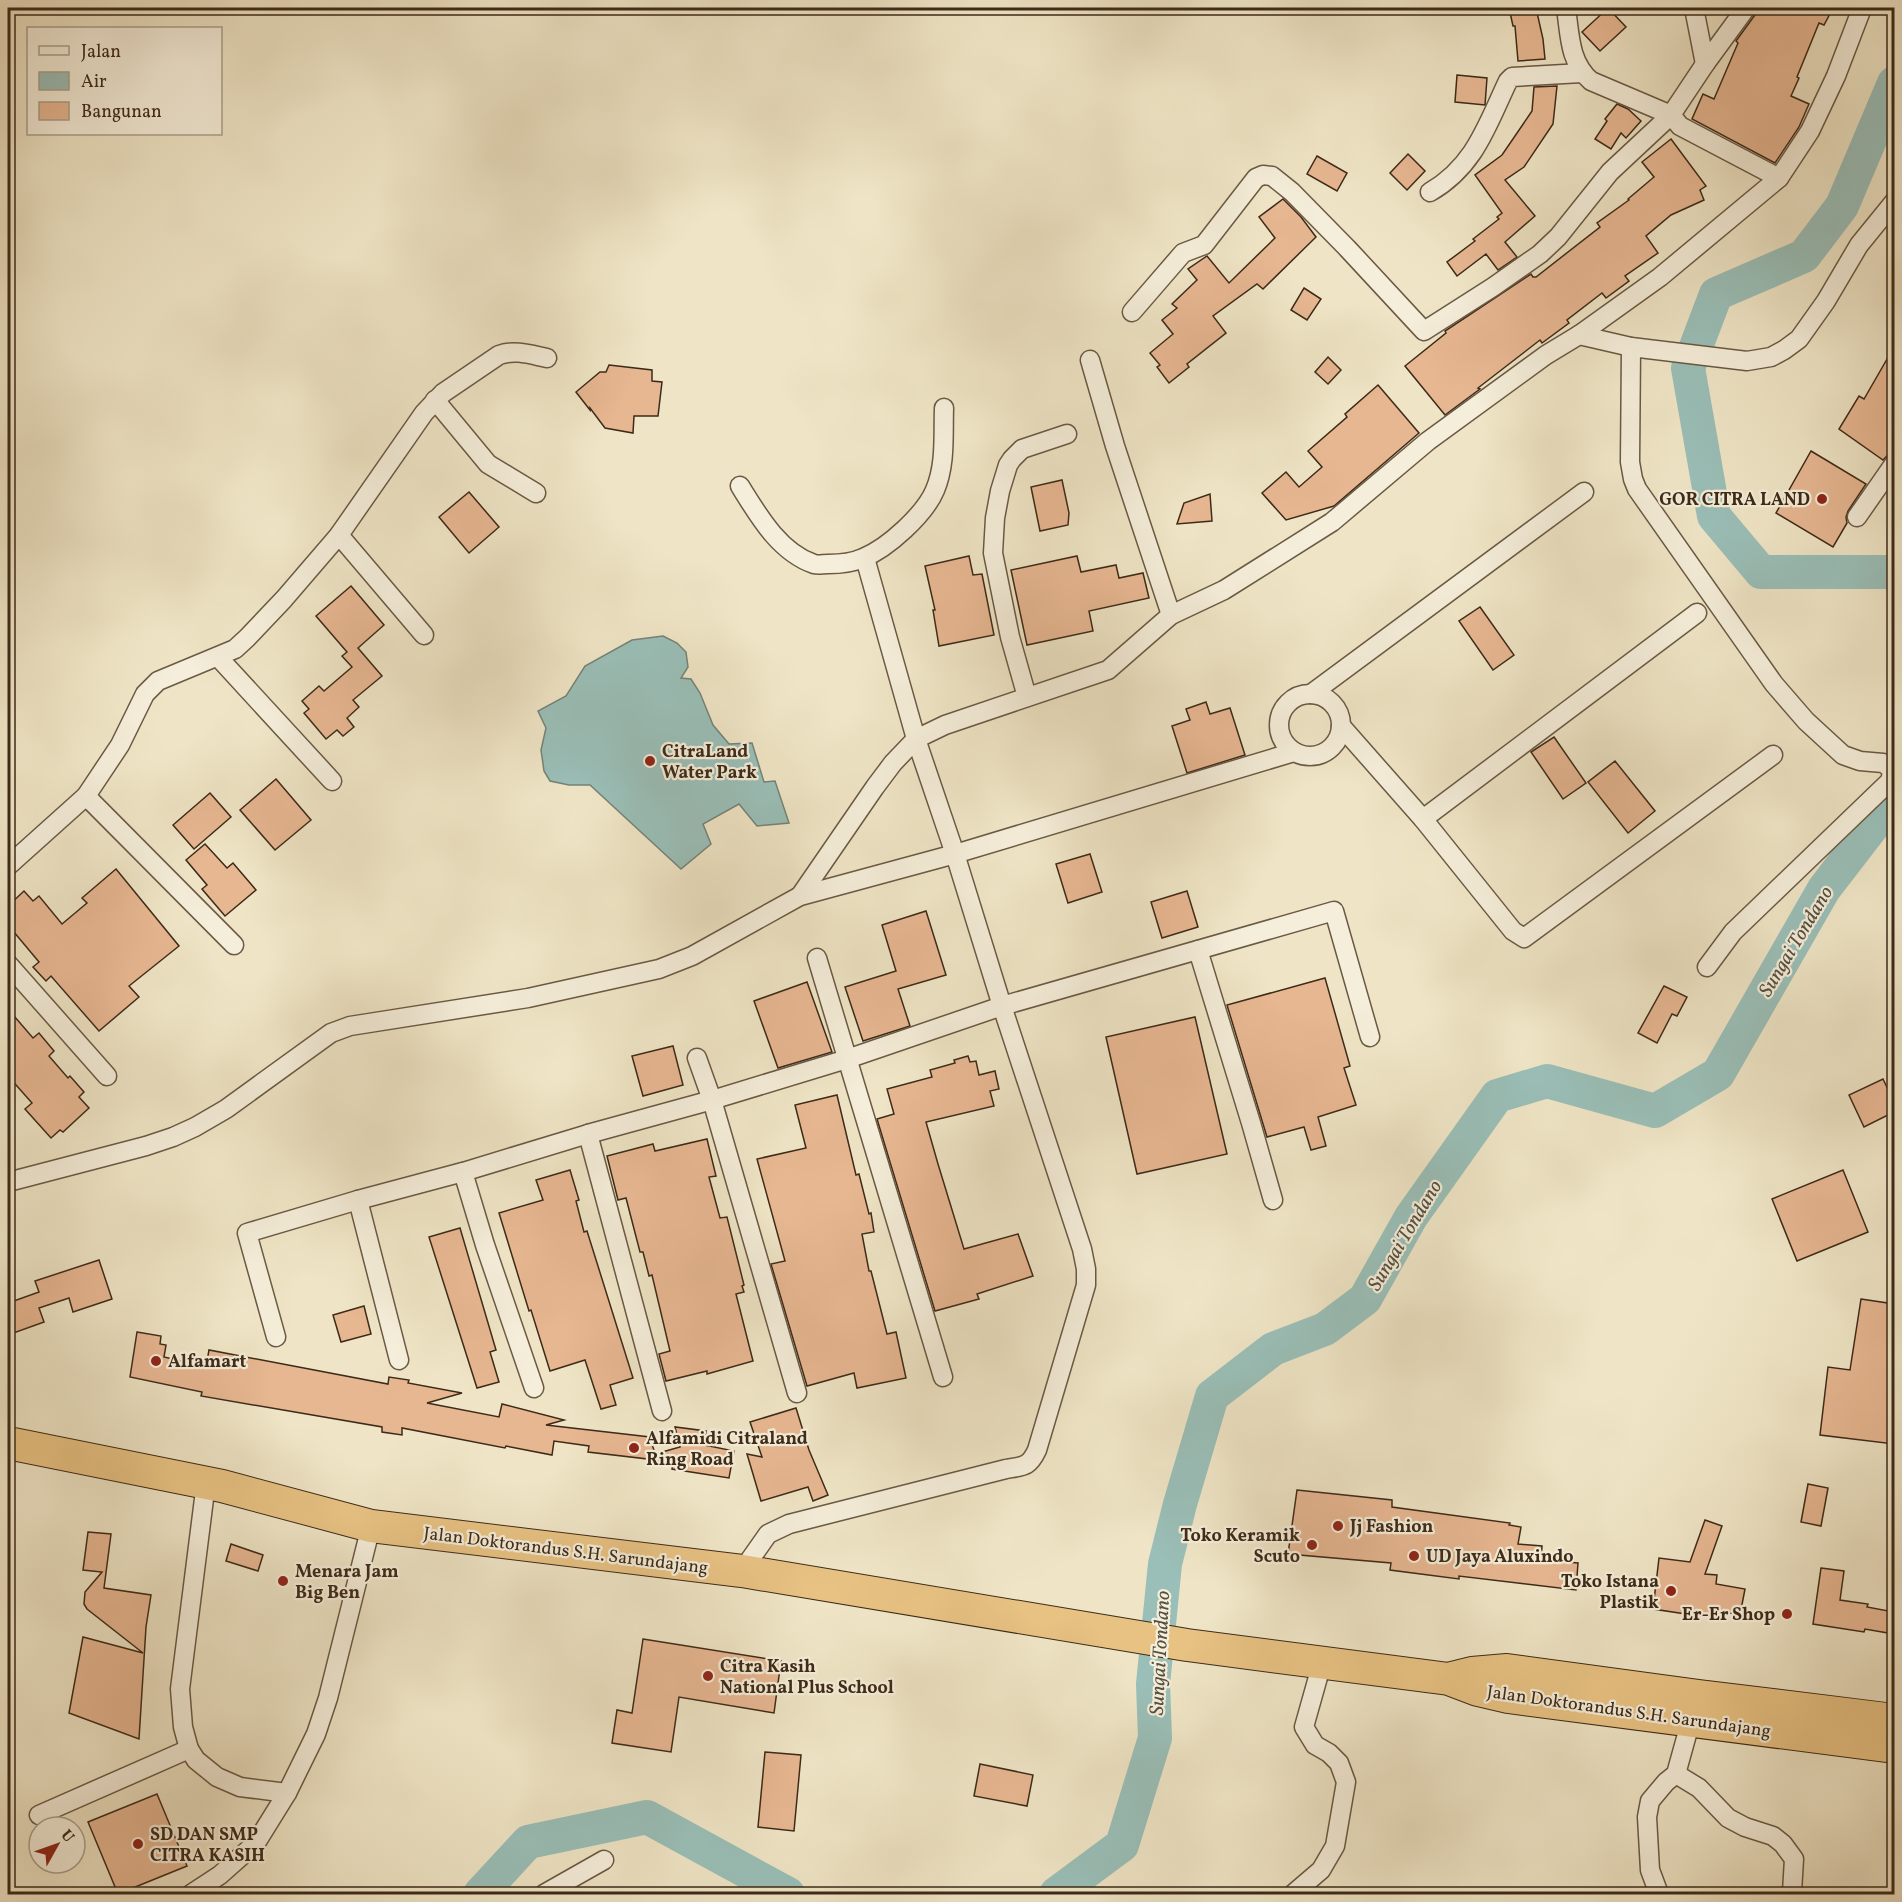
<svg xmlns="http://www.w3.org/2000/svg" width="1902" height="1902" viewBox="0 0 1902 1902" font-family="Vollkorn,serif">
<rect width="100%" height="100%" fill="#efe5c6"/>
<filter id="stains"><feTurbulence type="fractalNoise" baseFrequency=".00333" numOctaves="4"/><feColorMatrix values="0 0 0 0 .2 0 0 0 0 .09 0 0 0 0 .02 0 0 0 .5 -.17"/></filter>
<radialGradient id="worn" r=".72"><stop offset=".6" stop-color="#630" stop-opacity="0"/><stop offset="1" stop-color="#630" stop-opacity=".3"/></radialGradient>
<path fill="#9abfb8" stroke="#758378" stroke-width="1.5" d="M663 636 677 643 686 652 688 667 681 678 691 679 700 693 713 725 729 744 752 743 764 782 775 781 789 823 757 826 739 804 703 824 711 844 681 869 590 785H569L550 781 544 771 541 750 546 728 538 711 566 696 585 666 632 640Z"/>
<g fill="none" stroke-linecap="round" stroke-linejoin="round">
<g stroke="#9abfb8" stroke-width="34">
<path d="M1894 83 1842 206 1804 256 1716 294 1688 368 1714 516 1761 572H1894"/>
<path d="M480 1894 528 1842 647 1817 788 1894"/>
<path d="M1056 1894 1122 1845 1155 1738 1153 1684 1165 1564 1180 1504 1212 1396 1273 1349 1325 1329 1365 1299 1411 1217 1497 1096 1547 1081 1655 1111 1718 1074 1824 889 1888 806 1894 804"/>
</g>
</g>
<g fill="#e7b792" stroke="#3d2a18" stroke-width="1.5">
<path d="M1509 8H1536L1543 39 1545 59 1518 61 1515 26H1513Z"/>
<path d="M1608 8 1626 27 1600 51 1582 32Z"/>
<path d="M1757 8H1833L1824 25 1819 23 1797 77 1799 78 1791 96 1809 104 1799 127 1775 163 1692 119 1703 94 1714 99 1738 43 1736 41 1755 15Z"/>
<path d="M1457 75 1487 78 1485 105 1455 102Z"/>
<path d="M1557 86 1553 124 1524 167 1505 180 1535 216 1505 242 1517 257 1498 270 1486 254 1457 276 1447 262 1475 241 1473 239 1499 219 1497 217 1502 213 1475 175 1502 155 1532 111 1534 87Z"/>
<path d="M1617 104 1628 109 1641 121 1626 138 1621 133 1611 149 1595 139 1607 121 1605 119Z"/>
<path d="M1671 139 1706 186 1700 190 1704 200 1671 215 1646 236 1658 253 1625 276 1629 281 1606 298 1602 293 1567 320 1569 323 1542 343 1540 340 1478 388 1480 389 1445 415 1405 366 1446 333 1445 331 1531 274 1533 277H1536L1600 227 1597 223 1629 200 1628 199 1654 177 1642 162Z"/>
<path d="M1408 154 1425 171 1407 190 1390 173Z"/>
<path d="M1317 156 1347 173 1337 191 1307 174Z"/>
<path d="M1283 199 1301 217 1316 237 1263 289 1257 284 1213 316 1226 333 1187 364 1189 367 1169 383 1157 367 1160 365 1150 353 1173 334 1162 320 1177 308 1172 304 1197 280 1188 269 1207 256 1229 283 1275 238 1259 217Z"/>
<path d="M1304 288 1321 299 1307 320 1291 310Z"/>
<path d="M1894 347V453L1889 454 1883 460 1839 429 1859 396 1864 399Z"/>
<path d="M1328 357 1341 370 1328 384 1315 372Z"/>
<path d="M609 365 652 370V381L662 382 658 416H634L633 433 605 428 590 408V410L576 392 600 372H606Z"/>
<path d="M1378 385 1419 433 1334 506 1286 520 1262 493 1286 472 1299 487 1322 467 1308 451 1347 417 1345 414Z"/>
<path d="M1811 451 1866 484 1848 511 1846 517 1847 523 1833 547 1776 513Z"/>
<path d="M1062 480 1069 513 1068 525 1040 531 1031 487Z"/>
<path d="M469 492 499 527 469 553 439 517Z"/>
<path d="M1210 494 1212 521 1177 524 1184 503Z"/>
<path d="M969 556 973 575 982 574 994 635 939 646 933 610H935L925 566Z"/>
<path d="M1077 556 1081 572 1116 565 1119 578 1143 573 1149 598 1089 611 1093 631 1027 645 1011 570Z"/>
<path d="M351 586 384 625 358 648 382 676 353 700 359 707 347 718 354 727 343 736 337 730 326 739 304 713 309 709 302 701 319 686 324 691 352 667 342 656 347 652 316 616Z"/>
<path d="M1480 607 1514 655 1493 670 1459 621Z"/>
<path d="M1206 702 1210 714 1230 708 1245 755 1187 773 1172 726 1190 720 1186 709Z"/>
<path d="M1554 737 1586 783 1563 799 1531 752Z"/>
<path d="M1615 761 1655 811 1628 833 1588 782Z"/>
<path d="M276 779 311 820 275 850 240 810Z"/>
<path d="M210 793 231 817 194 849 173 825Z"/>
<path d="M205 844 227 868 233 863 256 890 225 916 202 889 207 885 186 860Z"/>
<path d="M1090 854 1102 892 1068 903 1056 864Z"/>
<path d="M116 869 179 946 129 986 139 997 99 1031 51 976 46 981 33 967 39 962 8 925V906L24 891 33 901 39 896 62 924 87 903 82 898Z"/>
<path d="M1187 891 1198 927 1162 938 1151 902Z"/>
<path d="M926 911 946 975 898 989 910 1026 863 1041 845 987 896 971 882 925Z"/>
<path d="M1325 978 1350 1066 1344 1068 1356 1105 1318 1117 1326 1146 1311 1150 1304 1127 1267 1137 1227 1005Z"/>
<path d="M807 982 832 1052 778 1068 754 1001Z"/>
<path d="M1664 986 1687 997 1677 1016 1672 1014 1657 1043 1638 1033Z"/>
<path d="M8 1009 33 1038 39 1033 54 1051 49 1056 68 1078 70 1076 84 1092 79 1097 89 1108 63 1132 60 1130 51 1138 25 1109 32 1103 8 1076Z"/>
<path d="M1195 1017 1227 1154 1137 1174 1106 1037Z"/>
<path d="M673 1046 683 1085 643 1096 632 1056Z"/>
<path d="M968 1056 970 1062 976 1061 979 1075 995 1071 999 1089 990 1091 994 1106 926 1122 938 1164 964 1249 1018 1234 1033 1276 977 1294 979 1299 935 1311 877 1119 894 1114 887 1089 932 1077 930 1070 955 1063 954 1060Z"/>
<path d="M1883 1079 1894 1102V1112L1864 1127 1849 1095Z"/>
<path d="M837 1095 856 1175 859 1174 869 1214 871 1213 874 1232 862 1234 869 1271H871L887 1334 896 1332 906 1378 857 1388 854 1373 807 1386 771 1264 785 1261 757 1159 806 1148 795 1105Z"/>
<path d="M707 1139 716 1176 709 1177 720 1218 727 1217 744 1285 742 1286 744 1292 736 1294 753 1361 707 1374V1371L666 1381 659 1354 670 1351 652 1275 649 1276 643 1252H640L626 1198 618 1200 607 1156 653 1144 655 1151Z"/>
<path d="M570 1170 579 1200 576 1201 584 1232 587 1231 633 1378 610 1385 616 1405 601 1409 585 1360 550 1371 531 1310 529 1311 499 1213 543 1200 536 1180Z"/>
<path d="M1843 1170 1868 1232 1797 1261 1772 1199Z"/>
<path d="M460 1228 496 1350 490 1352 499 1382 477 1388 429 1237Z"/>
<path d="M99 1260 112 1299 73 1312 69 1298 39 1308 44 1322 8 1335V1303L39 1292 35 1281Z"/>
<path d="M1861 1299 1894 1304V1444L1820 1435 1828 1367 1850 1370Z"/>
<path d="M364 1306 371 1334 341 1342 333 1315Z"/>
<path d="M137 1332 161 1336 160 1344 166 1345 164 1357 206 1367 209 1350 388 1384 389 1377 409 1380 408 1383 462 1393 427 1403 499 1417 502 1404 564 1420 546 1425 650 1437 655 1454 680 1447 675 1427 706 1431 704 1445 734 1451 729 1478 672 1469 673 1462 588 1452 589 1446 554 1441 552 1455 506 1446 505 1448 402 1428V1435L382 1432V1427L201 1396 202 1392 130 1377Z"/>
<path d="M796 1408 809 1450 828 1495 813 1501 808 1487 761 1501 747 1454 762 1457 750 1422Z"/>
<path d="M1808 1484 1828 1488 1821 1526 1801 1522Z"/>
<path d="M1297 1490 1392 1500V1507L1510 1523 1509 1525 1521 1527 1518 1544 1542 1546 1541 1560 1578 1563 1576 1590 1459 1576V1579L1390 1570 1391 1563 1288 1554Z"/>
<path d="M1705 1520 1722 1526 1705 1574 1717 1575 1716 1584 1745 1589 1740 1615 1713 1610 1712 1618 1653 1609 1659 1558 1690 1562Z"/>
<path d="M88 1532 111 1534 104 1588 151 1595 146 1627 139 1739 69 1713 83 1637 143 1653 87 1609 84 1604 85 1592 102 1572 83 1570Z"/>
<path d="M231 1544 263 1555 258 1571 226 1561Z"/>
<path d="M1821 1568 1844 1571 1840 1600 1868 1604 1867 1607 1894 1612V1634L1865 1629 1864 1632 1813 1624Z"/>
<path d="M643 1639 781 1661 774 1713 679 1697 671 1752 612 1743 617 1710 632 1713Z"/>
<path d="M765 1752 801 1755 794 1831 758 1827Z"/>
<path d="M980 1764 1033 1775 1027 1806 974 1796Z"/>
<path d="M157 1794 187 1866 118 1894 88 1822Z"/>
</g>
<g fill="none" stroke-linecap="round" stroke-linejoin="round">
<g stroke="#6a5944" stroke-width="21">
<g id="street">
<path d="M1566 8C1570 35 1569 62 1591 81L1671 115 1680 126 1779 178"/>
<path d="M1694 8 1705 64"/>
<path d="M1430 192C1475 166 1487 125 1508 81L1512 77 1582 73"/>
<path d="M1132 312 1183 253 1204 245 1256 178 1263 175 1272 176 1292 192 1347 248 1424 331 1493 287 1540 254 1558 237 1610 172 1671 115 1705 64 1746 8"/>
<path d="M1579 335 1631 347 1747 361 1771 357 1784 350 1799 339 1826 301 1859 245 1894 202"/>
<path d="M1631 347 1630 462 1633 479 1637 489 1774 684 1806 721 1843 755 1860 761 1883 763 1890 768 1892 773 1890 781 1733 932 1707 967"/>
<path d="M1090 360 1115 446 1171 615"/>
<path d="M435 400 488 464 536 493"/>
<path d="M740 486C758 515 779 552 814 564 818 565 823 564 828 564 840 564 852 563 863 558 888 548 925 514 935 490 946 464 943 435 944 408"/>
<path d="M1857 517 1894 464"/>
<path d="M339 535 424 635"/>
<path d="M218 657 332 781"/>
<circle cx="1310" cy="725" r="31"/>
<path d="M1311 694 1584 492"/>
<path d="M1027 697 1010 637 993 553 995 518 1000 491 1008 465 1012 459 1022 449 1067 434"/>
<path d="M1341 726 1423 819 1513 931 1524 938 1773 755"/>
<path d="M86 796 234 945"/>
<path d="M1423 819 1697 613"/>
<path d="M8 866 86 796 120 745 145 694 158 681 235 649 247 638 284 599 339 535 424 413 443 393 499 355C515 349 532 355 547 358"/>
<path d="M800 896 875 787 893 763 916 739 945 725 1108 670 1171 615 1224 590 1332 522 1428 441 1546 355 1579 335 1660 277 1779 178 1810 131 1836 76 1862 8"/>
<path d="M1198 950 1251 1123 1273 1200"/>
<path d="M817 958 943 1377"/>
<path d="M8 964 107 1076"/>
<path d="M697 1058 712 1100 797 1393"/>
<path d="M588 1134 662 1411"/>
<path d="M463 1172 485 1245 534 1388"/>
<path d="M8 1182 146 1146 173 1137 195 1127 226 1109 331 1033 350 1026 528 998 659 969 692 956 800 896 955 854 1294 752"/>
<path d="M358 1200 399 1360"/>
<path d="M276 1337 247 1233 358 1200 463 1172 588 1134 712 1100 847 1059 1002 1006 1334 911 1370 1037"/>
<path d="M206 1483 180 1689 183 1727 189 1749 196 1760 217 1777 240 1787 287 1793"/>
<path d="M742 1571 768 1534 789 1524 1006 1469C1024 1466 1029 1467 1037 1450L1086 1285V1269L1082 1249 1002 1006 955 854 916 739 865 558"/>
<path d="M1676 1774 1699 1788 1728 1818 1745 1827 1773 1836 1783 1844 1794 1859 1792 1892"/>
<path d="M39 1815 189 1749"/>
<path d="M191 1894 220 1875 256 1843 287 1793 316 1734 328 1698 371 1526"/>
<path d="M544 1894 604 1860"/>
<path d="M1293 1894 1321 1870 1335 1846 1346 1782 1339 1763 1329 1753 1315 1745 1304 1727 1322 1663"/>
<path d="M1659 1894 1650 1870 1647 1817 1650 1801 1666 1782 1676 1774 1691 1720"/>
</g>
</g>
<g stroke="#3d2a18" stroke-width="34">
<g id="highway">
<path d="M8 1443 222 1486 371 1526 742 1571 1187 1645 1449 1679 1478 1690 1508 1697 1894 1747"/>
<path d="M1452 1678 1472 1673 1507 1670 1699 1696 1894 1720"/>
</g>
</g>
<use href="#street" stroke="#f5eeda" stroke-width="18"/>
<use href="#highway" stroke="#e8c283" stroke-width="32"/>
</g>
<g fill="#8f2418" stroke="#f5eeda" stroke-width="2">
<circle cx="1822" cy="499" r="6"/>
<circle cx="650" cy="761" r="6"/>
<circle cx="156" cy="1361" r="6"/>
<circle cx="634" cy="1448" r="6"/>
<circle cx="1338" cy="1526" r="6"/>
<circle cx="1312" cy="1545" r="6"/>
<circle cx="1414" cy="1556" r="6"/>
<circle cx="283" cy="1581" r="6"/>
<circle cx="1671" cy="1591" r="6"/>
<circle cx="1787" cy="1614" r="6"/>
<circle cx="708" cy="1676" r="6"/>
<circle cx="138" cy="1844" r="6"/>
</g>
<g text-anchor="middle" stroke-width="4.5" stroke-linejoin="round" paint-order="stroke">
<g font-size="18" font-weight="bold" fill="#3d2a18" stroke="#f5eeda" text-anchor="start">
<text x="1810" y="505" text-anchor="end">GOR CITRA LAND</text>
<text x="662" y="757">CitraLand<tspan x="662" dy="21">Water Park</tspan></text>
<text x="168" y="1367">Alfamart</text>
<text x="646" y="1444">Alfamidi Citraland<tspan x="646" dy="21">Ring Road</tspan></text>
<text x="1350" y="1532">Jj Fashion</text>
<text x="1300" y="1541" text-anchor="end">Toko Keramik<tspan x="1300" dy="21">Scuto</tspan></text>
<text x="1426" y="1562">UD Jaya Aluxindo</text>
<text x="295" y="1577">Menara Jam<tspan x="295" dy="21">Big Ben</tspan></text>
<text x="1659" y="1587" text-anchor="end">Toko Istana<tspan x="1659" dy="21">Plastik</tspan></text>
<text x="1775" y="1620" text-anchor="end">Er-Er Shop</text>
<text x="720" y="1672">Citra Kasih<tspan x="720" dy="21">National Plus School</tspan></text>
<text x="150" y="1840">SD DAN SMP<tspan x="150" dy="21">CITRA KASIH</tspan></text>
</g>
<g font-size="18" fill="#3d2a18" stroke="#f5eeda">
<text transform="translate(566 1550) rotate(7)" y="6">Jalan Doktorandus S.H. Sarundajang</text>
<text transform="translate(1629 1711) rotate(8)" y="6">Jalan Doktorandus S.H. Sarundajang</text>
</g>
<g font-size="20" font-style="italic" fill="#544f40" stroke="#f5eeda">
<text transform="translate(1795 941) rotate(-59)" y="7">Sungai Tondano</text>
<text transform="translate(1404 1235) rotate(-59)" y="7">Sungai Tondano</text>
<text transform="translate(1159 1653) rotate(-87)" y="7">Sungai Tondano</text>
</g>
</g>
<rect width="1902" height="1902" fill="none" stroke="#efe5c6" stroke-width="30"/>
<rect x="9" y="9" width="1884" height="1884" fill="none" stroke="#3d2a18" stroke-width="3"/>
<rect x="15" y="15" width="1872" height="1872" fill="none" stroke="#3d2a18" stroke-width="1.5"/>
<rect x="27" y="27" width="195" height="108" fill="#f5eeda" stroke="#aba08c" stroke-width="1.5"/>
<rect x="39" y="46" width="30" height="9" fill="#f5eeda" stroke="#aba08c" stroke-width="1.5"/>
<text x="81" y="57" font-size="18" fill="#3d2a18">Jalan</text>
<rect x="39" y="72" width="30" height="18" fill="#9abfb8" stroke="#aba08c" stroke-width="1.5"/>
<text x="81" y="87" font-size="18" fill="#3d2a18">Air</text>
<rect x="39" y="102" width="30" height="18" fill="#e7b792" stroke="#aba08c" stroke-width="1.5"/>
<text x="81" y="117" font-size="18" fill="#3d2a18">Bangunan</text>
<g transform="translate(57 1845) rotate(50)"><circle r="28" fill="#f5eeda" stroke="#aba08c" stroke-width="1.5"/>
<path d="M0-4.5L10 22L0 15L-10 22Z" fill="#8f2418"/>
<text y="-9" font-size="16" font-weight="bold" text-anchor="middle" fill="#3d2a18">U</text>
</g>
<rect width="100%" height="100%" filter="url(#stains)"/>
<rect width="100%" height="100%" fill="url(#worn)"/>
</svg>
